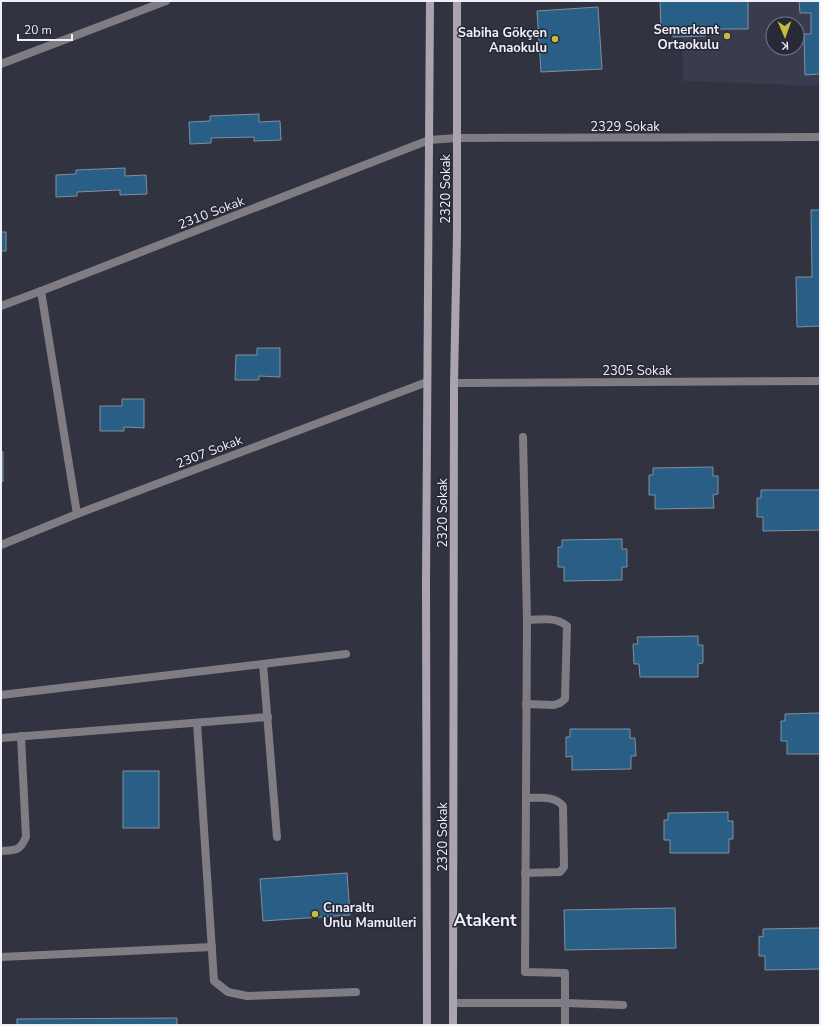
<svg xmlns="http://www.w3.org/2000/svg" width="821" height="1026" viewBox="0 0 821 1026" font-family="'Nunito Sans',sans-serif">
<rect width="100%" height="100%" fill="#313341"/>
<path fill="#393b4f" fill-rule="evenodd" d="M681 1H820V86L683 81ZM773 24H797V48H773Z"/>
<g fill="#295e87" stroke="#81909c">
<path d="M660 1H748V29H705V36L673 37V30H661Z"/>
<path d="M799 1H820V74L805 75 804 34H811V13H800Z"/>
<path d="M598 7 602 69 541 72 537 11Z"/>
<path d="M259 114V122L280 121 281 140 254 141V137L211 138V143L190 144 189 122 210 121V116Z"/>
<path d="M125 168V176L146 175 147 194 120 195V190L77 192V196L56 197V175L76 174V170Z"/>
<path d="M811 210H820V326L797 327 796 277H812Z"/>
<rect x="1" y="232" width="5" height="19"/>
<path d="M257 348H280V377L259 376V380H235L236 355H257Z"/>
<path d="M122 399H144V428L124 427V431H100V406H122Z"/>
<rect x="1" y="452" width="2" height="29"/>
<path d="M713 467V476H718V494L713 495 714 508 655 509V495H649V475H653V468Z"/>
<path d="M761 490H820V530L763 531V517H757V498H761Z"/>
<path d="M622 539V549H627V567H622V580L564 581V567H558V547H562V540Z"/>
<path d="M698 636V645H703V663L698 664V677H640L639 664H634L633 644H638L637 637Z"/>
<path d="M820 713V754H787V741H781V721H785V714Z"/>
<path d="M570 729H630V738H635L636 756H631V769L572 770V756L566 757V737H570Z"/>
<rect x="123" y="771" width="36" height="57"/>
<path d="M728 812V821H733V839H729V853H670V840H664V820H668V813Z"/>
<path d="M347 873 350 915 263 921 260 879Z"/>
<path d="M675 908 676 948 565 950 564 910Z"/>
<path d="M820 928V969L765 970V956H759V936L763 937V929Z"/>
<path d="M177 1018V1025H17V1019Z"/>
</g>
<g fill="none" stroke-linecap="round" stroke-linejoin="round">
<g stroke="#807c83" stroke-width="8">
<path d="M523 437 527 620 525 972 565 973V1025"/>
<path d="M263 664 277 837"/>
<path d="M526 704 554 705 560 703 565 699 567 626C555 616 541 620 527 620"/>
<path d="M197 723 214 981 228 992 247 996 356 992"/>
<path d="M1 738 268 717"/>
<path d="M1 851C16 850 20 851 26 837L21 736"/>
<path d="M525 873 560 872 564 867 563 806C554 795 539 798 526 798"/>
<path d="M1 957 212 947"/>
<path d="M453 1003H565L623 1005"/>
</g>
<g stroke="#807c83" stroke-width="8">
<path d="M1 64 166 1"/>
<path d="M41 291 77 514"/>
<path d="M1 306 41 291 429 140 457 138 820 137"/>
<path d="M454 383 820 381"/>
<path d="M1 545 77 514 427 382"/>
<path d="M1 695 346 654"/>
</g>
<g stroke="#aba4af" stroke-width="8">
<path d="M427 1025 426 582 430 1"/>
<path d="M453 1025 454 383 457 233V1"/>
</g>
</g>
<g fill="#c5bc3d" stroke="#282937" stroke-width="1.5">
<circle cx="727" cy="36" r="4"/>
<circle cx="555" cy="39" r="4"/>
<circle cx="315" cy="914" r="4"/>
</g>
<g text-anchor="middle" stroke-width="3" stroke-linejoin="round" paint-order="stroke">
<g font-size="13" font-weight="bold" fill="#eff0f9" stroke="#282937" text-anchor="end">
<text x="719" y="34">Semerkant<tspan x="719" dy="15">Ortaokulu</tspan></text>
<text x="547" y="37">Sabiha Gökçen<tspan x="547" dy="15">Anaokulu</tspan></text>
<text x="323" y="912" text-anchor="start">Cınaraltı<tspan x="323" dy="15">Unlu Mamulleri</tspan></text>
</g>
<g font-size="13" fill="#eff0f9" stroke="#282937">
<text x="625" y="131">2329 Sokak</text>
<text transform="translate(445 189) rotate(-90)" y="5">2320 Sokak</text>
<text transform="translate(211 212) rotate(-21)" y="5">2310 Sokak</text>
<text x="637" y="375">2305 Sokak</text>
<text transform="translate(209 451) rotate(-21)" y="5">2307 Sokak</text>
<text transform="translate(442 513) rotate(-90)" y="5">2320 Sokak</text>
<text transform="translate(442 837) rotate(-90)" y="5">2320 Sokak</text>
</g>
<g font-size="17" font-weight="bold" fill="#eff0f9" stroke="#282937">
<text x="485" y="926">Atakent</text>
</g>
</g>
<rect width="821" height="1026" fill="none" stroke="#eff0f9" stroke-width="4"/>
<g transform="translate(785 36) rotate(178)"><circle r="19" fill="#282937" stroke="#787985"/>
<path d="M0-3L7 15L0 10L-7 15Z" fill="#c5bc3d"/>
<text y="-6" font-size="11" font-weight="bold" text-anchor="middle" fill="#eff0f9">K</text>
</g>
<path d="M18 34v6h54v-6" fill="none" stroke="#eff0f9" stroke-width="2"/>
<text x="24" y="34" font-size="12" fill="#eff0f9" stroke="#282937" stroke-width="3" paint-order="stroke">20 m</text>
</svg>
